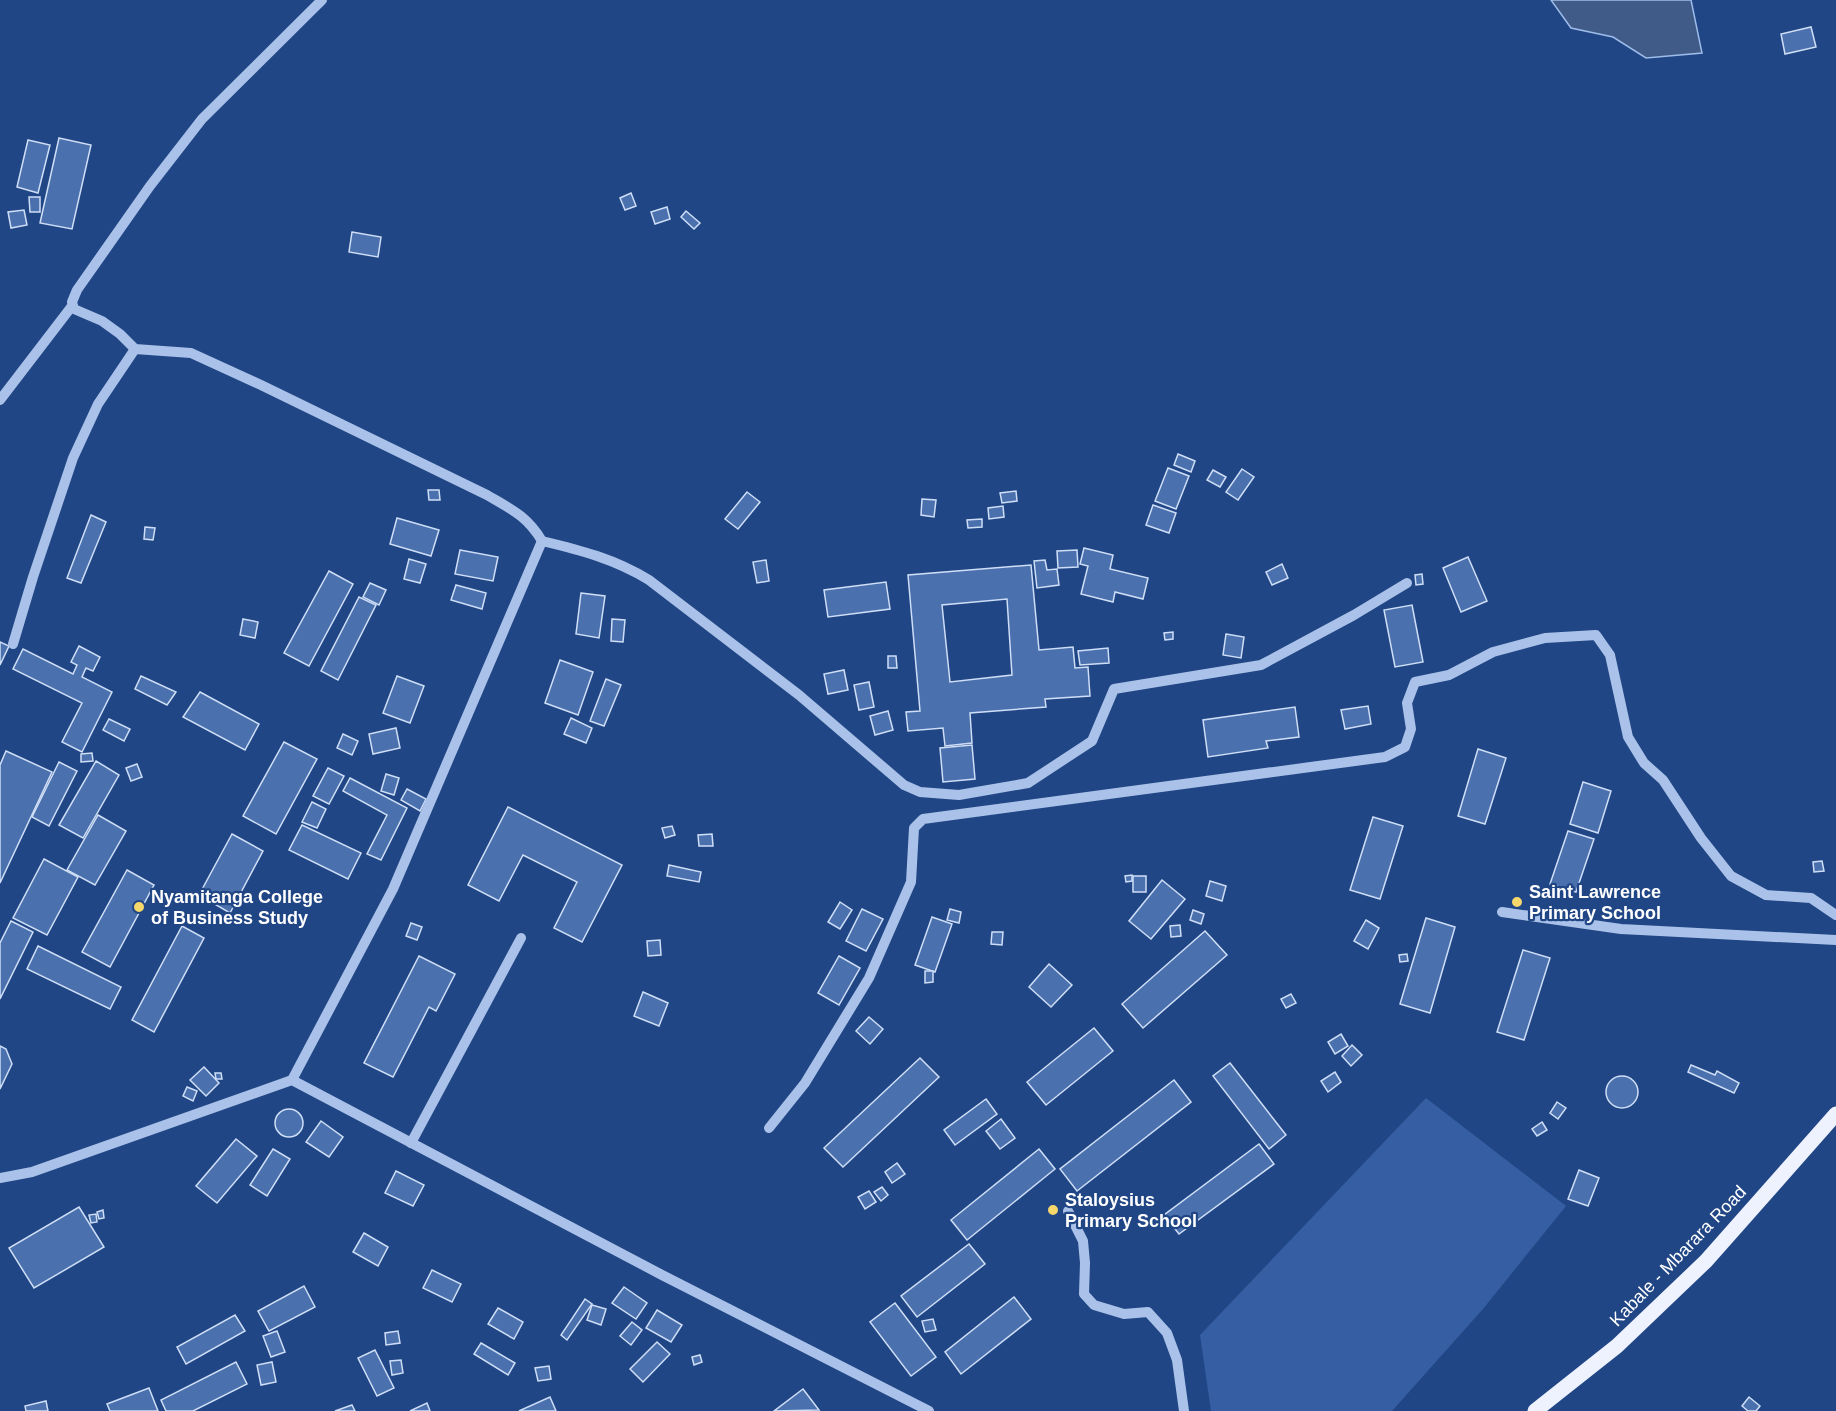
<svg xmlns="http://www.w3.org/2000/svg" width="1836" height="1411" viewBox="0 0 1836 1411" font-family="Arial,sans-serif">
<rect width="100%" height="100%" fill="#214685"/>
<path fill="#355fa2" d="M1426 1098 1566 1206 1483 1309 1392 1411H1211L1200 1335Z"/>
<path fill="#405b88" stroke="#9dbcea" stroke-width="1.5" d="M1551 0H1691L1702 53 1646 58 1613 37 1571 28Z"/>
<g fill="#4a70ad" stroke="#cedef7" stroke-width="1.5" fill-rule="evenodd">
<path d="M1811 27 1816 47 1785 54 1781 34Z"/>
<path d="M59 138 91 145 72 229 40 223Z"/>
<path d="M28 140 50 145 38 193 17 187Z"/>
<path d="M631 193 636 206 625 210 620 198Z"/>
<path d="M29 197H40V212H30Z"/>
<path d="M667 207 670 219 655 224 651 212Z"/>
<path d="M24 210 27 225 11 228 8 212Z"/>
<path d="M686 211 700 223 694 229 681 217Z"/>
<path d="M352 232 381 237 378 257 349 252Z"/>
<path d="M1178 454 1195 461 1191 472 1174 465Z"/>
<path d="M1168 468 1189 476 1176 509 1155 501Z"/>
<path d="M1242 469 1254 477 1238 500 1226 492Z"/>
<path d="M1213 470 1226 477 1220 487 1207 480Z"/>
<path d="M428 490H439L440 500H429Z"/>
<path d="M1016 491 1017 501 1002 503 1000 493Z"/>
<path d="M747 492 760 502 738 529 725 519Z"/>
<path d="M922 499 936 500 934 517 921 515Z"/>
<path d="M1153 505 1176 513 1169 533 1146 525Z"/>
<path d="M1003 506 1004 517 989 519 988 508Z"/>
<path d="M91 515 106 522 81 583 67 578Z"/>
<path d="M397 518 439 530 431 556 390 544Z"/>
<path d="M982 519V527L968 528 967 520Z"/>
<path d="M145 527 155 528 153 540 144 539Z"/>
<path d="M1084 548 1113 555 1110 569 1148 578 1143 599 1115 592 1113 602 1081 594 1088 566 1080 564Z"/>
<path d="M460 550 498 557 493 581 455 574Z"/>
<path d="M1077 550 1078 567 1058 568 1057 551Z"/>
<path d="M1468 557 1487 601 1461 612 1443 568Z"/>
<path d="M409 559 426 564 420 583 404 579Z"/>
<path d="M766 560 769 581 757 583 753 562Z"/>
<path d="M1045 560 1047 570 1057 569 1059 585 1037 588 1034 561Z"/>
<path d="M1282 564 1288 578 1272 585 1266 572Z"/>
<path d="M1031 565 1039 650 1073 647 1075 668 1088 667 1090 696 1045 699 1046 707 970 713 972 743 945 746 943 728 908 731 906 712 920 711 908 575ZM1007 599 1012 675 950 682 942 605Z"/>
<path d="M329 571 353 584 309 666 284 653Z"/>
<path d="M1422 574 1423 584 1416 585 1415 575Z"/>
<path d="M886 582 890 609 828 617 824 590Z"/>
<path d="M370 583 386 590 379 605 363 597Z"/>
<path d="M456 585 486 593 482 609 451 600Z"/>
<path d="M581 593 605 596 599 638 576 634Z"/>
<path d="M359 597 376 605 338 680 321 671Z"/>
<path d="M1412 605 1423 662 1395 667 1384 610Z"/>
<path d="M243 619 258 622 255 638 240 635Z"/>
<path d="M612 619 625 620 623 642 611 641Z"/>
<path d="M1173 632V639L1165 640 1164 633Z"/>
<path d="M1226 634 1244 637 1241 658 1223 655Z"/>
<path d="M0 642 9 646 0 665Z"/>
<path d="M79 646 100 657 93 671 86 668 82 677 112 692 82 752 62 742 82 703 13 669 23 649 73 674 77 665 71 662Z"/>
<path d="M1108 648 1109 663 1080 665 1078 651Z"/>
<path d="M888 656H896L897 668H888Z"/>
<path d="M560 660 593 672 578 715 545 703Z"/>
<path d="M844 670 848 690 828 694 824 674Z"/>
<path d="M141 676 176 692 167 705 135 689Z"/>
<path d="M397 676 424 686 410 723 383 713Z"/>
<path d="M606 679 621 685 604 726 590 721Z"/>
<path d="M869 682 874 707 859 710 854 685Z"/>
<path d="M200 692 259 724 245 750 183 717Z"/>
<path d="M1368 706 1371 724 1345 729 1341 710Z"/>
<path d="M1295 707 1299 737 1266 741 1268 748 1208 757 1203 720Z"/>
<path d="M888 711 893 730 875 735 870 716Z"/>
<path d="M571 718 592 728 586 743 564 734Z"/>
<path d="M109 719 130 729 124 741 103 730Z"/>
<path d="M396 728 400 748 373 754 369 734Z"/>
<path d="M343 734 358 741 352 755 337 748Z"/>
<path d="M284 742 317 759 276 834 243 816Z"/>
<path d="M972 745 975 779 943 782 940 748Z"/>
<path d="M1478 749 1506 758 1485 824 1458 816Z"/>
<path d="M6 751 52 772 0 883V765Z"/>
<path d="M92 753 93 761 81 762V754Z"/>
<path d="M96 761 119 775 83 838 59 825Z"/>
<path d="M59 762 77 771 49 826 32 817Z"/>
<path d="M137 764 142 777 131 781 126 768Z"/>
<path d="M328 768 344 776 329 804 313 796Z"/>
<path d="M386 774 399 778 394 795 381 791Z"/>
<path d="M350 778 407 808 381 860 367 854 387 815 343 791Z"/>
<path d="M1583 782 1611 791 1598 833 1570 824Z"/>
<path d="M407 789 426 799 420 811 401 800Z"/>
<path d="M312 802 326 809 317 828 302 822Z"/>
<path d="M508 807 622 865 582 942 554 928 577 882 523 855 499 901 468 885Z"/>
<path d="M98 815 126 831 95 885 67 870Z"/>
<path d="M1373 817 1403 826 1380 899 1350 890Z"/>
<path d="M302 825 361 853 348 879 289 850Z"/>
<path d="M672 826 675 835 665 838 662 828Z"/>
<path d="M1568 831 1594 839 1576 892 1550 884Z"/>
<path d="M232 834 263 851 230 913 199 895Z"/>
<path d="M712 834 713 846H699L698 835Z"/>
<path d="M44 859 78 877 47 935 13 918Z"/>
<path d="M1822 861 1824 871 1814 872 1813 862Z"/>
<path d="M669 865 701 872 699 882 667 876Z"/>
<path d="M127 870 154 885 110 967 82 952Z"/>
<path d="M1132 875V881L1126 882 1125 876Z"/>
<rect x="1133" y="876" width="13" height="16"/>
<path d="M1162 880 1185 899 1151 939 1129 921Z"/>
<path d="M1210 881 1226 886 1222 901 1206 896Z"/>
<path d="M840 902 852 910 840 929 828 922Z"/>
<path d="M862 909 883 919 866 951 846 941Z"/>
<path d="M950 909 961 912 959 923 947 920Z"/>
<path d="M1193 910 1204 914 1201 924 1190 920Z"/>
<path d="M932 917 952 924 935 972 915 965Z"/>
<path d="M1426 918 1455 927 1430 1013 1400 1004Z"/>
<path d="M1366 920 1379 928 1368 949 1354 941Z"/>
<path d="M11 921 33 932 0 999V943Z"/>
<path d="M411 923 422 927 417 940 406 936Z"/>
<path d="M1180 925 1181 936 1171 937 1170 926Z"/>
<path d="M182 926 204 938 154 1032 132 1020Z"/>
<path d="M1205 931 1227 955 1143 1028 1122 1004Z"/>
<path d="M992 932H1003L1002 945 991 944Z"/>
<path d="M660 940 661 955 648 956 647 941Z"/>
<path d="M38 946 121 987 110 1009 27 969Z"/>
<path d="M1523 950 1550 958 1524 1040 1497 1032Z"/>
<path d="M1407 954 1408 961 1400 962 1399 955Z"/>
<path d="M419 956 455 974 436 1011 429 1007 393 1077 364 1063Z"/>
<path d="M839 956 860 968 839 1005 818 993Z"/>
<path d="M1049 964 1072 985 1051 1007 1029 987Z"/>
<path d="M925 971H933V982L925 983Z"/>
<path d="M643 992 668 1003 659 1026 634 1016Z"/>
<path d="M1291 994 1296 1003 1286 1008 1281 999Z"/>
<path d="M869 1017 883 1029 870 1044 856 1031Z"/>
<path d="M1094 1028 1113 1051 1046 1105 1027 1082Z"/>
<path d="M1341 1034 1348 1046 1335 1054 1328 1042Z"/>
<path d="M1352 1045 1362 1055 1351 1066 1342 1056Z"/>
<path d="M0 1046 6 1049 12 1064 0 1089Z"/>
<path d="M920 1058 939 1077 843 1167 824 1148Z"/>
<path d="M1230 1063 1286 1135 1269 1149 1213 1076Z"/>
<path d="M1691 1065 1715 1075 1717 1071 1739 1083 1734 1093 1688 1072Z"/>
<path d="M204 1067 219 1083 206 1096 190 1080Z"/>
<path d="M1335 1072 1341 1082 1328 1092 1321 1081Z"/>
<path d="M215 1073H221L222 1079H216Z"/>
<circle cx="1622" cy="1092" r="16"/>
<path d="M1174 1080 1191 1102 1077 1191 1060 1169Z"/>
<path d="M187 1087 197 1091 193 1101 183 1096Z"/>
<path d="M986 1099 997 1114 955 1145 944 1130Z"/>
<path d="M1557 1102 1566 1108 1558 1119 1550 1113Z"/>
<circle cx="289" cy="1123" r="14"/>
<path d="M1001 1119 1015 1138 1000 1149 986 1131Z"/>
<path d="M321 1121 343 1137 329 1157 306 1142Z"/>
<path d="M1542 1122 1547 1130 1537 1136 1532 1129Z"/>
<path d="M236 1139 257 1156 217 1203 196 1186Z"/>
<path d="M1259 1144 1274 1164 1179 1234 1164 1215Z"/>
<path d="M273 1149 290 1159 267 1196 250 1185Z"/>
<path d="M1039 1149 1055 1169 967 1240 951 1220Z"/>
<path d="M897 1163 905 1174 892 1183 885 1172Z"/>
<path d="M1579 1170 1599 1178 1588 1206 1568 1199Z"/>
<path d="M396 1171 424 1185 413 1206 385 1193Z"/>
<path d="M882 1187 888 1195 881 1201 874 1192Z"/>
<path d="M869 1191 876 1202 865 1209 858 1197Z"/>
<path d="M79 1207 104 1247 34 1288 9 1248Z"/>
<path d="M103 1210 104 1218 99 1219 97 1212Z"/>
<path d="M96 1214 97 1222 91 1223 89 1215Z"/>
<path d="M364 1233 388 1247 378 1266 353 1252Z"/>
<path d="M969 1244 985 1264 917 1317 901 1296Z"/>
<path d="M432 1270 461 1284 452 1302 423 1288Z"/>
<path d="M304 1286 315 1307 269 1331 258 1311Z"/>
<path d="M624 1287 647 1303 636 1319 612 1303Z"/>
<path d="M1014 1297 1031 1319 961 1374 945 1352Z"/>
<path d="M585 1299 592 1304 567 1340 561 1335Z"/>
<path d="M895 1303 936 1357 911 1376 870 1322Z"/>
<path d="M592 1305 606 1309 601 1325 587 1320Z"/>
<path d="M498 1308 523 1322 514 1339 488 1324Z"/>
<path d="M657 1310 682 1325 671 1342 646 1328Z"/>
<path d="M235 1315 245 1331 186 1364 177 1347Z"/>
<path d="M933 1319 936 1330 925 1332 922 1321Z"/>
<path d="M632 1322 642 1330 631 1345 620 1336Z"/>
<path d="M277 1331 285 1352 271 1357 263 1336Z"/>
<path d="M398 1331 400 1343 386 1345 385 1333Z"/>
<path d="M657 1342 670 1354 643 1382 630 1369Z"/>
<path d="M481 1343 515 1363 508 1375 474 1354Z"/>
<path d="M375 1350 394 1388 377 1396 358 1358Z"/>
<path d="M700 1355 702 1362 694 1365 692 1357Z"/>
<path d="M401 1360 403 1373 392 1375 390 1361Z"/>
<path d="M236 1362 247 1384 193 1411H166L161 1400Z"/>
<path d="M272 1362 276 1382 261 1385 257 1365Z"/>
<path d="M549 1366 551 1379 538 1381 535 1368Z"/>
<path d="M149 1388 158 1411H110L107 1404Z"/>
<path d="M803 1389 819 1410 774 1411Z"/>
<path d="M550 1397 556 1411H519Z"/>
<path d="M1749 1397 1760 1406 1756 1411H1748L1742 1406Z"/>
<path d="M46 1401 48 1411H26L25 1406Z"/>
<path d="M427 1403 430 1411H410Z"/>
<path d="M352 1405 355 1411H335Z"/>
</g>
<g fill="none" stroke-linecap="round" stroke-linejoin="round">
<g stroke="#aac2e9" stroke-width="10">
<path d="M322 0 202 119 150 186 77 290 72 302 74 309 102 321 120 334 135 349 191 353 261 385 487 495C511 509 527 516 542 541 580 550 615 559 649 580L799 695 904 785 920 792 959 795 1028 783 1092 741 1114 689 1261 665 1354 615 1407 583"/>
<path d="M0 400 72 306"/>
<path d="M13 644 33 577 73 458 98 404 135 349"/>
<path d="M1502 912 1621 929 1836 940"/>
<path d="M292 1080 393 889 542 541"/>
<path d="M769 1128 805 1083 869 978 911 882 914 828 923 819 1385 757 1405 747 1411 729 1407 703 1415 682 1449 675 1493 652 1545 638 1596 635 1610 655 1628 737 1644 763 1663 780 1701 838 1731 876 1766 895 1811 898 1836 915"/>
<path d="M411 1143 521 938"/>
<path d="M0 1178 32 1172 292 1080 662 1275 929 1411"/>
<path d="M1068 1211 1083 1241 1085 1263 1084 1294 1094 1305 1124 1314 1148 1312 1167 1333 1177 1360 1184 1411"/>
</g>
<path stroke="#edf2fe" stroke-width="15" d="M1535 1411 1617 1346 1706 1261 1836 1114"/>
</g>
<g fill="#f6d76b" stroke="#214685" stroke-width="2">
<circle cx="1517" cy="902" r="6"/>
<circle cx="139" cy="907" r="6"/>
<circle cx="1053" cy="1210" r="6"/>
</g>
<g text-anchor="middle" stroke-width="4.5" stroke-linejoin="round" paint-order="stroke">
<g font-size="18" font-weight="bold" fill="#fff" stroke="#214685" text-anchor="start">
<text x="1529" y="898">Saint Lawrence<tspan x="1529" dy="21">Primary School</tspan></text>
<text x="151" y="903">Nyamitanga College<tspan x="151" dy="21">of Business Study</tspan></text>
<text x="1065" y="1206">Staloysius<tspan x="1065" dy="21">Primary School</tspan></text>
</g>
<g font-size="18" fill="#fff" stroke="#214685">
<text transform="translate(1678 1256) rotate(-46)" y="6">Kabale - Mbarara Road</text>
</g>
</g>
</svg>
